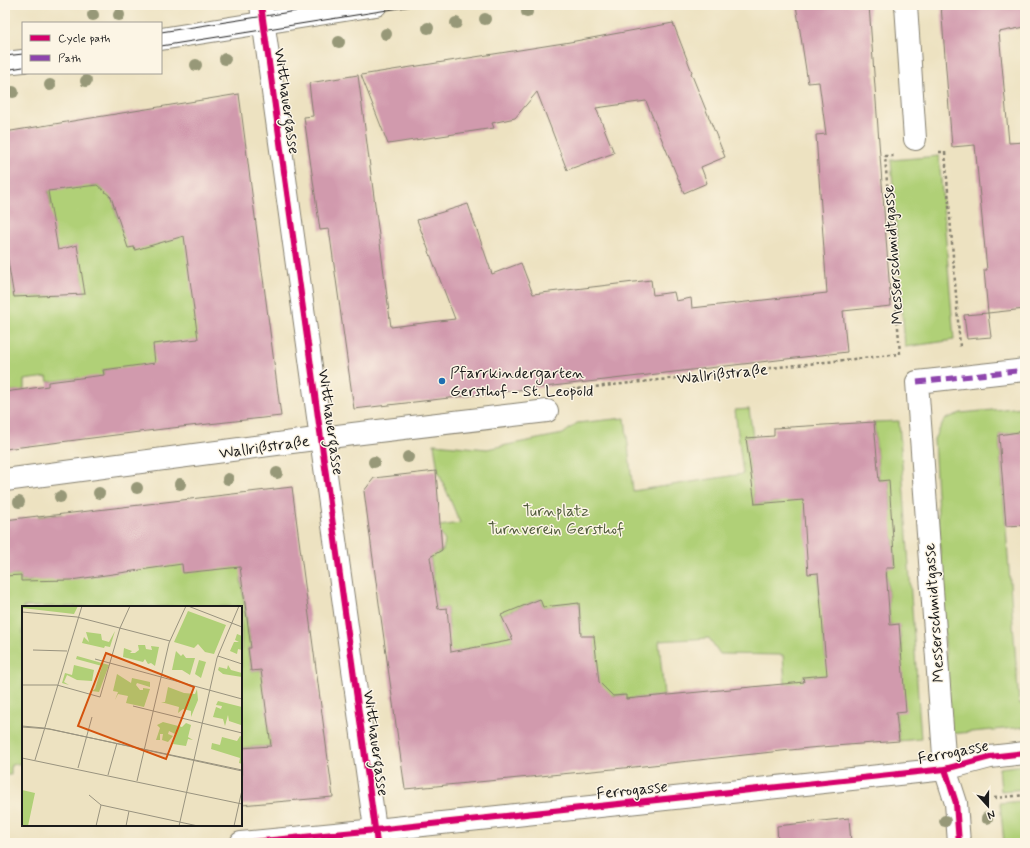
<svg xmlns="http://www.w3.org/2000/svg" width="1030" height="848" viewBox="0 0 1030 848" font-family="Mynerve,sans-serif">
<rect width="100%" height="100%" fill="#fcf5e5"/>
<filter id="ink" filterUnits="userSpaceOnUse"><feTurbulence type="fractalNoise" baseFrequency=".025" numOctaves="2"/><feDisplacementMap in="SourceGraphic" scale="8" xChannelSelector="R" yChannelSelector="G"/><feConvolveMatrix kernelMatrix="1 2 1 2 8 2 1 2 1" color-interpolation-filters="sRGB"/></filter>
<filter id="wash" filterUnits="userSpaceOnUse"><feTurbulence type="fractalNoise" baseFrequency=".012" numOctaves="4" result="noise"/><feDisplacementMap in="SourceGraphic" scale="16" xChannelSelector="R" yChannelSelector="G"/><feGaussianBlur stdDeviation="0.9" result="paint"/><feColorMatrix in="noise" values="0 0 0 0 0 0 0 0 0 0 0 0 0 0 0 0 0 1.4 0 .05"/><feComposite in="paint" operator="in"/></filter>
<g filter="url(#wash)">
<rect width="100%" height="100%" fill="#ede2c1"/>
<g fill="#b0d077" stroke="#66764a">
<path d="M939 156 954 340 905 347 891 160Z"/>
<path d="M182 161 205 360 103 370 105 381 77 378 48 382 47 377 24 380V390L5 392V243L14 297 85 294 80 265 21 267 35 208 51 205 47 184 89 177 91 186 97 185 104 191 112 189 115 210 125 238 131 236 135 250Z"/>
<path d="M1024 407 1025 431 999 435 1019 704H1025V727L950 734 934 439 945 419 961 413Z"/>
<path d="M749 409 753 437 746 438 755 504 780 502 806 488 818 573 820 602 828 601 823 630 826 660 833 675 803 677 804 683 785 684 783 655 720 654 709 638 659 641 664 696 626 699 625 695 613 696 595 694 597 663 594 637 582 636 579 603 543 607 540 599 501 615 513 640 444 654 441 631 449 629 447 608 438 609 430 555 435 554 443 550 445 541 440 533 426 528 460 523 438 471 434 444 487 449 563 434 577 423 625 418 633 491 743 474 735 410Z"/>
<path d="M899 421 921 739 899 741 896 713 902 654 899 625H890L886 568 895 567 893 538 881 512 891 511 889 481H879L874 422Z"/>
<path d="M62 514 154 558 247 565 241 579 251 648H248L251 671 262 670 271 746 241 748V607H23V763L11 765V775H5V576L21 575V581H31L44 572 38 516Z"/>
<path d="M1025 765V789L1001 791 999 768Z"/>
<path d="M1025 801V843H1004L1000 803Z"/>
</g>
<g id="blocks">
<g fill="#d19aad">
<path d="M796 5H869L891 306 843 311 847 352 354 409 329 229 320 230 304 117 313 116 309 83 358 75 391 327 455 319 417 220 468 204 492 274 521 263 533 294 651 280 653 295 674 292 676 301 691 298 692 308 827 293 816 135 826 134 819 82 808 83Z"/>
<path d="M941 5H1025V27L999 32 1009 143 1025 142V309L988 313 984 270H987L975 145 952 147Z"/>
<path d="M673 23 692 72 691 73 725 157 701 167 707 183 684 193 646 101 596 108 614 153 567 170 537 92 515 118 492 123 494 128 388 144 361 75 570 42Z"/>
<path d="M239 94 281 416 163 429 5 449V392L48 386V382L104 375 103 370 155 363 153 344 198 339 184 236 135 250 134 247 128 248 111 197 97 185 48 191 58 250 77 245 85 294 14 297 5 243V132Z"/>
<path d="M988 313 991 337 967 339 964 315Z"/>
<path d="M874 422 879 481 889 480 891 511 895 568H886L890 625 899 624 906 712 896 713 899 741 809 748 634 767 405 789 377 589 364 491 374 478 436 471 442 550 430 557 438 609 447 608 451 652 513 640 501 615 540 599 543 607 579 603 581 636H594L599 682 613 696 626 695V699L804 682 803 677 827 675 818 573 808 574 803 500 755 504 746 438 774 436V428Z"/>
<path d="M1025 431V525L1006 526 999 435Z"/>
<path d="M292 487 333 797 241 805V748L271 746 261 670 251 671 248 648H251L240 567 183 573 182 564 71 580 21 581V575L5 576V520L38 516V517Z"/>
<path d="M849 818 851 843H778L777 826Z"/>
</g>
</g>
</g>
<g filter="url(#ink)">
<use href="#blocks" fill-opacity="0" stroke="#847f6e" stroke-width="1"/>
<g fill="none" stroke-linecap="round" stroke-linejoin="round">
<g stroke="#847f6e" stroke-width="24">
<g id="minor">
<path d="M261 5 377 843"/>
<path d="M906 5 915 139"/>
<path d="M161 39 376 5"/>
<path d="M5 63 23 61"/>
<path d="M5 480 353 434 547 411"/>
<path d="M241 843 376 830 945 769 990 757 1025 753"/>
<path d="M959 843 956 803 945 769 917 382 1025 370"/>
</g>
</g>
<g stroke="#847f6e" stroke-width="2.5" stroke-dasharray="3 3" stroke-linecap="butt">
<path d="M939 152H945L960 347"/>
<path d="M566 390 900 354 885 156H894"/>
<path d="M994 798 1025 795"/>
</g>
<use href="#minor" stroke="#fff" stroke-width="22"/>
<g stroke="#1c1c1c" stroke-width="1">
<path d="M161 32 336 5"/>
<path d="M161 46 419 5"/>
<path d="M5 56 23 54"/>
<path d="M5 70 23 67"/>
</g>
<path stroke="#8e44ad" stroke-width="5" stroke-dasharray="10 5" stroke-linecap="butt" d="M917 382 1025 370"/>
<g stroke="#fcf5e5" stroke-width="8">
<g id="cycleway">
<path d="M261 5 377 843"/>
<path d="M945 769 956 803 959 843"/>
<path d="M241 843 376 830 945 769 990 757 1025 753"/>
</g>
</g>
<use href="#cycleway" stroke="#d6006c" stroke-width="6"/>
</g>
<g fill="#979878">
<circle cx="527" cy="12" r="6"/>
<circle cx="93" cy="15" r="6"/>
<circle cx="119" cy="15" r="6"/>
<circle cx="485" cy="19" r="6"/>
<circle cx="456" cy="23" r="6"/>
<circle cx="428" cy="28" r="6"/>
<circle cx="386" cy="34" r="6"/>
<circle cx="339" cy="42" r="6"/>
<circle cx="225" cy="59" r="6"/>
<circle cx="196" cy="65" r="6"/>
<circle cx="86" cy="81" r="6"/>
<circle cx="50" cy="85" r="6"/>
<circle cx="13" cy="92" r="6"/>
<circle cx="408" cy="457" r="6"/>
<circle cx="374" cy="462" r="6"/>
<circle cx="277" cy="473" r="6"/>
<circle cx="228" cy="479" r="6"/>
<circle cx="180" cy="484" r="6"/>
<circle cx="137" cy="488" r="6"/>
<circle cx="99" cy="493" r="6"/>
<circle cx="60" cy="497" r="6"/>
<circle cx="19" cy="502" r="6"/>
<circle cx="987" cy="818" r="6"/>
<circle cx="945" cy="821" r="6"/>
</g>
</g>
<circle fill="#1f6fb2" stroke="#fcf5e5" stroke-width="1.5" cx="442" cy="381" r="4"/>
<g text-anchor="middle" stroke-width="3" stroke-linejoin="round" paint-order="stroke">
<g font-size="16" fill="#1c1c1c" stroke="#fcf5e5">
<text transform="translate(288 101) rotate(82)" y="6">Witthauergasse</text>
<text transform="translate(892 255) rotate(-94)" y="6">Messerschmidtgasse</text>
<text transform="translate(722 373) rotate(-6)" y="6">Wallrißstraße</text>
<text transform="translate(332 422) rotate(82)" y="6">Witthauergasse</text>
<text transform="translate(264 446) rotate(-8)" y="6">Wallrißstraße</text>
<text transform="translate(933 613) rotate(-94)" y="6">Messerschmidtgasse</text>
<text transform="translate(377 743) rotate(82)" y="6">Witthauergasse</text>
<text transform="translate(953 751) rotate(-11)" y="6">Ferrogasse</text>
<text transform="translate(632 789) rotate(-6)" y="6">Ferrogasse</text>
</g>
<g font-size="16" fill="#1c1c1c" stroke="#fcf5e5" text-anchor="start">
<text x="450" y="378">Pfarrkindergarten<tspan x="450" dy="18">Gersthof - St. Leopold</tspan></text>
</g>
<g font-size="16" fill="#505b3c" stroke="#fcf5e5">
<text x="556" y="516">Turnplatz<tspan x="556" dy="18">Turnverein Gersthof</tspan></text>
</g>
</g>
<g transform="translate(22 606)">
<rect width="220" height="220" fill="#ede2c1"/>
<path d="M0 0H56L52 8 0 2ZM166 5 204 19 192 48 183 46 176 38 172 42 152 36ZM64 26 79 28 80 34 87 36 93 25 88 41 83 40 82 42 60 37 62 31 67 36ZM215 28 220 30V44L216 43 215 48 208 45 212 36H217L213 34ZM116 39H123L124 43 130 44 129 40 137 41 133 60 129 57 126 58 123 53 121 56 101 51 102 42 110 45 108 47H113L117 44ZM154 45 159 50 161 48 164 52H173L168 69 160 64H150ZM55 50 87 59 77 86 70 85 73 83 80 60 54 53ZM177 54 184 56 179 72 173 68ZM52 59 72 64 70 75 55 74 45 69 42 76 47 79 40 77 43 67 50 69ZM206 59 209 64 220 67V71L201 68 196 64 197 61 205 63ZM95 68 109 77 110 72 128 76V81L115 77 114 79 118 84H121V82L128 83 122 101 104 97 106 90 96 88 93 94 96 86 91 85ZM146 81 162 87 173 88 175 83 176 94 169 111V105L161 103 156 107 157 101 139 96H143ZM196 95 220 101 219 119 207 115 206 109 203 120 201 113 191 111 194 101 199 103 200 100 194 99ZM141 116 160 121 164 117 169 119 166 131 171 134 166 133 164 140 151 138 153 128 147 125 146 128 151 130 146 136 140 134 141 128H138V134H134L138 122 135 119ZM218 130 220 131V158L217 157 218 152 189 143 190 137 198 139 200 131 215 135ZM0 184 13 187 6 220H0Z" fill="#b0d077"/>
<path fill="none" stroke="#99937f" stroke-width="1" d="M166 0 220 21M0 6 55 11 148 35M11 44 45 45M196 50 220 58M73 53 220 93M0 79H35L78 91 98 22 108 0M111 100 220 127M0 120 22 122 220 164M0 121 28 123 220 165M0 152 220 198M13 154 60 0M56 162 70 111M86 169 95 137M115 175 147 37 164 0M67 189 79 199 176 220M74 220 79 199M104 220 107 205M157 220 195 52 217 0M212 220 220 184"/>
<path fill="#d4530e" fill-opacity="0.15" stroke="#d4530e" stroke-width="2" d="M84 47 172 81 144 153 56 120Z"/>
<rect width="220" height="220" fill="none" stroke="#1c1c1c" stroke-width="2"/>
</g>
<rect width="1030" height="848" fill="none" stroke="#fcf5e5" stroke-width="20"/>
<rect x="22" y="22" width="140" height="52" fill="#fcf5e5" stroke="#a29e95"/>
<rect x="30" y="35" width="20" height="6" fill="#d6006c" stroke="#a29e95"/>
<text x="58" y="42" font-size="12" fill="#1c1c1c">Cycle path</text>
<rect x="30" y="55" width="20" height="6" fill="#8e44ad" stroke="#a29e95"/>
<text x="58" y="62" font-size="12" fill="#1c1c1c">Path</text>
<g transform="translate(988 806) rotate(159)" stroke="#fcf5e5" stroke-width="3" paint-order="stroke">
<path d="M0-3L7 15L0 10L-7 15Z" fill="#1c1c1c"/>
<text y="-6" font-size="11" font-weight="bold" text-anchor="middle" fill="#1c1c1c">N</text>
</g>
</svg>
